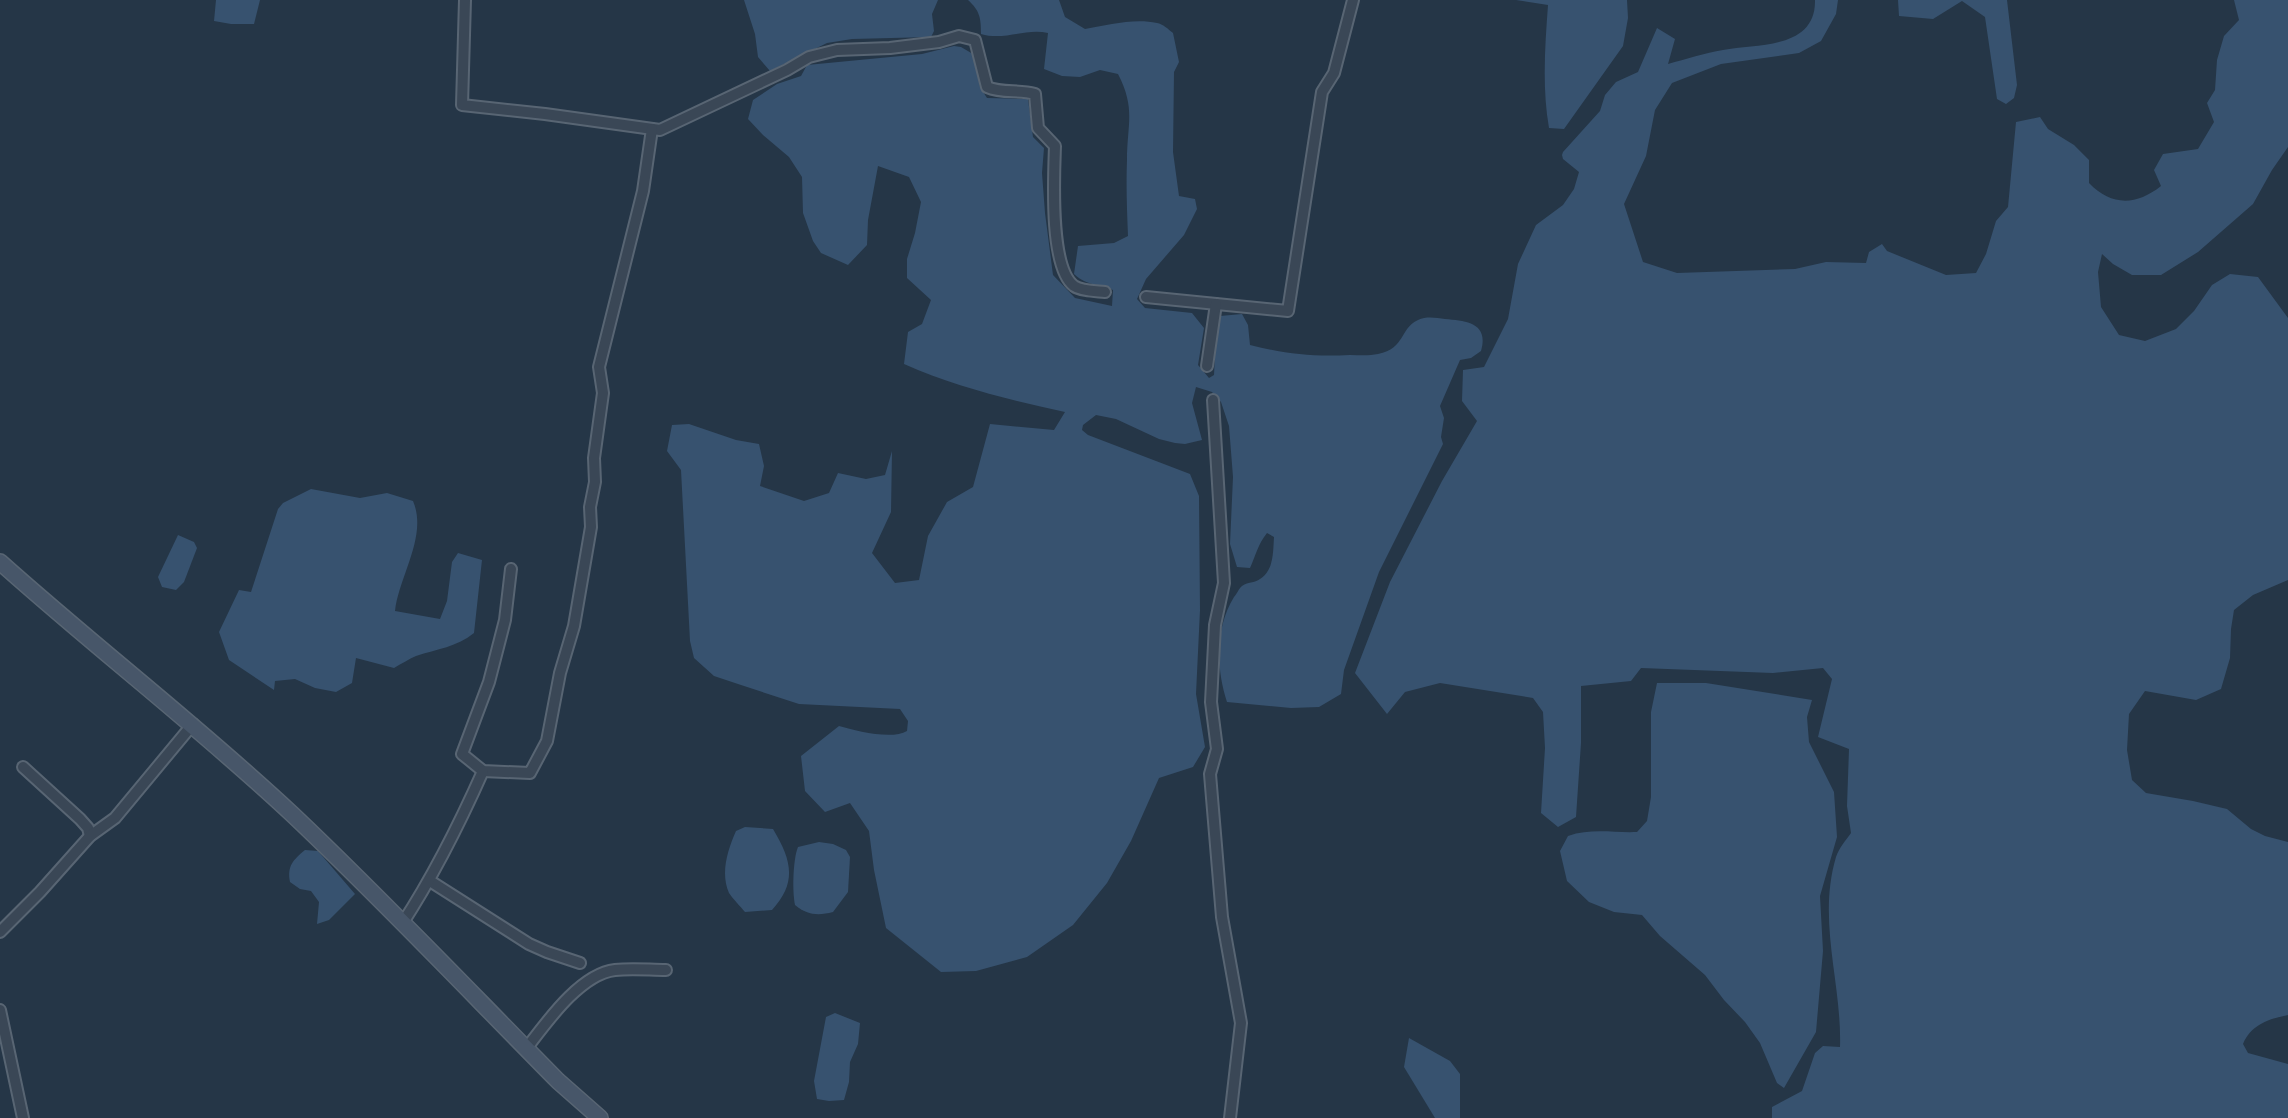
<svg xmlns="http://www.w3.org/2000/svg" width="2288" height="1118" viewBox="0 0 2288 1118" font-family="Jost,sans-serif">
<rect width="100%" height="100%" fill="#253647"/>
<g fill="#37526f">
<path d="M216 0H260L254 24H231L214 21Z"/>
<path d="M744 0H938L932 14 934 31 931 37 852 39 827 43 770 71 758 57 755 34Z"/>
<path d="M968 0H1059L1065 17 1085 29C1108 25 1134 18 1157 23 1163 24 1168 29 1173 33L1179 62 1174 72 1173 152 1179 196 1195 199 1197 209 1184 235 1146 279 1137 299 1145 308 1192 313 1204 328 1198 365 1209 378 1214 375 1216 335 1220 316 1242 314 1248 325 1250 345C1286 354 1313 357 1350 355 1359 355 1369 356 1378 354 1406 348 1399 329 1418 320 1427 316 1436 318 1445 319 1467 321 1489 323 1481 351L1471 358 1460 360 1440 406 1444 418 1441 437 1443 444 1379 572 1344 670 1341 694 1319 707 1291 708 1227 702C1216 668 1215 628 1234 597 1237 594 1239 588 1242 586 1247 582 1255 583 1260 579 1274 570 1273 552 1274 537L1267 533C1258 544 1256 555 1250 568L1237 567 1230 544 1233 477 1229 426 1221 402 1212 392 1196 387 1192 403 1202 440 1185 444 1175 443 1159 439 1116 419 1096 415 1083 425 1082 430 1088 435 1190 474 1199 496 1200 610 1196 694 1205 747 1193 767 1159 778 1131 841 1107 883 1073 925 1027 957 976 971 941 972 886 928 874 870 869 831 850 803 825 812 805 791 801 756 839 726C856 731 892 740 907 731L908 721 900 709 799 704 741 685 714 676 694 658 690 641 681 470 667 451 672 425 689 424 736 440 759 444 764 466 760 486 804 501 829 493 838 473 866 479 885 475 892 451 891 512 872 553 895 583 919 580 928 536 947 502 973 487 990 424 1054 430 1065 412C1010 400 956 387 904 364L908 332 922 324 931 300 907 278V259L915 233 921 202 909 177 878 166 868 220 867 245 848 265 821 253 813 241 803 213 802 177 789 157 763 135 748 119 753 100 777 84 801 76 807 65 922 54 954 46 961 47 973 54 978 69 980 87 987 98 1028 99 1033 137 1044 148 1042 173 1045 213 1053 275 1075 298 1112 306 1113 290C1097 282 1090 288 1074 274L1078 246 1114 243 1128 236C1127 211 1126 186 1127 160 1127 124 1136 109 1118 74L1100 70 1080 77 1062 76 1044 69 1048 33C1025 28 1004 41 981 34 981 18 980 11 968 0Z"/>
<path d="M1516 0H1627L1628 18 1623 46 1564 129 1549 128C1542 88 1545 46 1548 5Z"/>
<path d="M1815 0H1838L1836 14 1821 41 1799 53 1721 64 1672 83 1655 110 1646 156 1624 204 1643 262 1677 273 1795 269 1826 262 1866 263 1869 252 1882 244 1887 251 1946 275 1976 273 1986 254 1996 221 2008 207 2016 122 2040 117 2048 129 2074 145 2089 160V183C2111 206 2136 206 2161 186L2154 170 2163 154 2198 149 2214 122 2207 103 2215 90 2217 60 2224 36 2239 20 2234 0H2288V147L2272 170 2253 204 2198 252 2161 275H2132L2113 264 2102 254 2098 272 2101 307 2119 335 2145 341 2176 329 2194 311 2212 285 2230 274 2258 277 2288 318V580L2253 595 2234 610 2231 629 2230 658 2221 689 2196 700 2145 691 2129 714 2127 750 2132 780 2146 793 2193 801 2227 809 2251 829 2265 836 2288 842V1015C2268 1019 2251 1025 2243 1044L2248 1053 2288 1064V1118H1772V1107L1802 1091 1815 1053 1823 1046 1840 1047C1842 983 1817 921 1836 857 1839 848 1846 840 1851 833L1847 806 1849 749 1818 737 1832 679 1823 668 1773 673 1641 668 1631 681 1581 686V743L1576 817 1558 827 1541 813 1545 748 1543 712 1533 698 1440 683 1405 692 1387 714 1355 673 1390 582 1442 481 1477 421 1462 401 1463 370 1484 367 1508 319 1518 264 1536 225 1563 205 1574 189 1579 172 1563 159 1562 155 1563 152 1600 111 1605 95 1616 82 1638 72 1657 28 1675 39 1668 64C1686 59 1705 53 1723 50 1758 44 1816 49 1815 0Z"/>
<path d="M1898 0H2007L2017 85 2014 98 2006 104 1997 99 1985 17 1962 1 1933 19 1899 16Z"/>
<path d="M311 489 360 498 387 493 413 501C428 536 399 576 395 611L440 619 447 601 452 562 458 553 482 560 474 633C457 647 437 649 416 656 409 659 401 664 394 668L356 658 352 683 336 692 315 688 295 679 275 681 274 690 229 660 219 632 239 590 251 592 278 509 283 503Z"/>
<path d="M178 535 194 542 197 548 184 582 176 590 162 587 158 577Z"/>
<path d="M1657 683H1706L1812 700 1807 717 1809 742 1834 792 1837 837 1820 896 1823 951 1816 1032 1784 1088 1777 1083 1760 1043 1745 1022 1724 1000 1705 975 1660 936 1642 915 1614 912 1589 902 1567 881 1560 851 1568 836C1591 828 1613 833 1637 832L1647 821 1651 797V712Z"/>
<path d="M745 827 773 829C791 859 798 882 772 910L745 912C740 906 733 899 729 893 720 873 728 849 736 831Z"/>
<path d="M819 842 833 844 846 850 850 857 848 892 833 912C818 916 807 915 795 905 792 891 793 859 798 847Z"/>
<path d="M305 850 318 851 355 894 329 920 317 924 319 902 311 891 300 889 290 882C287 866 293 860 305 850Z"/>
<path d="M835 1013 860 1023 858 1044 850 1062 849 1082 844 1100 829 1101 817 1099 814 1081 826 1017Z"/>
<path d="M1409 1038 1450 1061 1460 1074V1118H1435L1404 1067Z"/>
</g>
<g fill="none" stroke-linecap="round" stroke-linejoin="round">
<g stroke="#586573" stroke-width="14">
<g id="street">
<path d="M465 0 462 105 545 114 660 130 787 70 809 57 837 50 890 48 939 42 959 36 975 40 987 87C1003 94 1018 89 1035 94L1038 128 1055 146C1054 176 1049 267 1074 286 1081 291 1096 291 1105 292"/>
<path d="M1146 297 1288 311 1322 92 1334 73 1353 0"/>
<path d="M1207 366 1216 304"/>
<path d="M1213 400 1224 583 1215 625 1211 702 1217 749 1210 774 1222 917 1241 1023 1230 1118"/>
<path d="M511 569 505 620 489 682 462 754 483 771 530 773 547 741 560 673 574 626 591 527 590 507 595 482 594 458 603 393 599 367 643 191 652 129"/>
<path d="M23 767 80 819 88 828 90 836"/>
<path d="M430 881 529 944 547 952 580 963"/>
<path d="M402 924C434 875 459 825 483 771"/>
<path d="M0 932 40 892 90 836 115 818 193 724"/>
<path d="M0 1010 23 1118"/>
<path d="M526 1049C546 1023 580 974 615 970 632 968 650 970 666 970"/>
</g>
</g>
<g stroke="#586573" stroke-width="18">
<path id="secondary" d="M0 562C96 648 198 726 292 814 383 900 470 992 558 1081L600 1118"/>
</g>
<use href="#street" stroke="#3a4756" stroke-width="10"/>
<use href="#secondary" stroke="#475669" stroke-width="15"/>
</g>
</svg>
